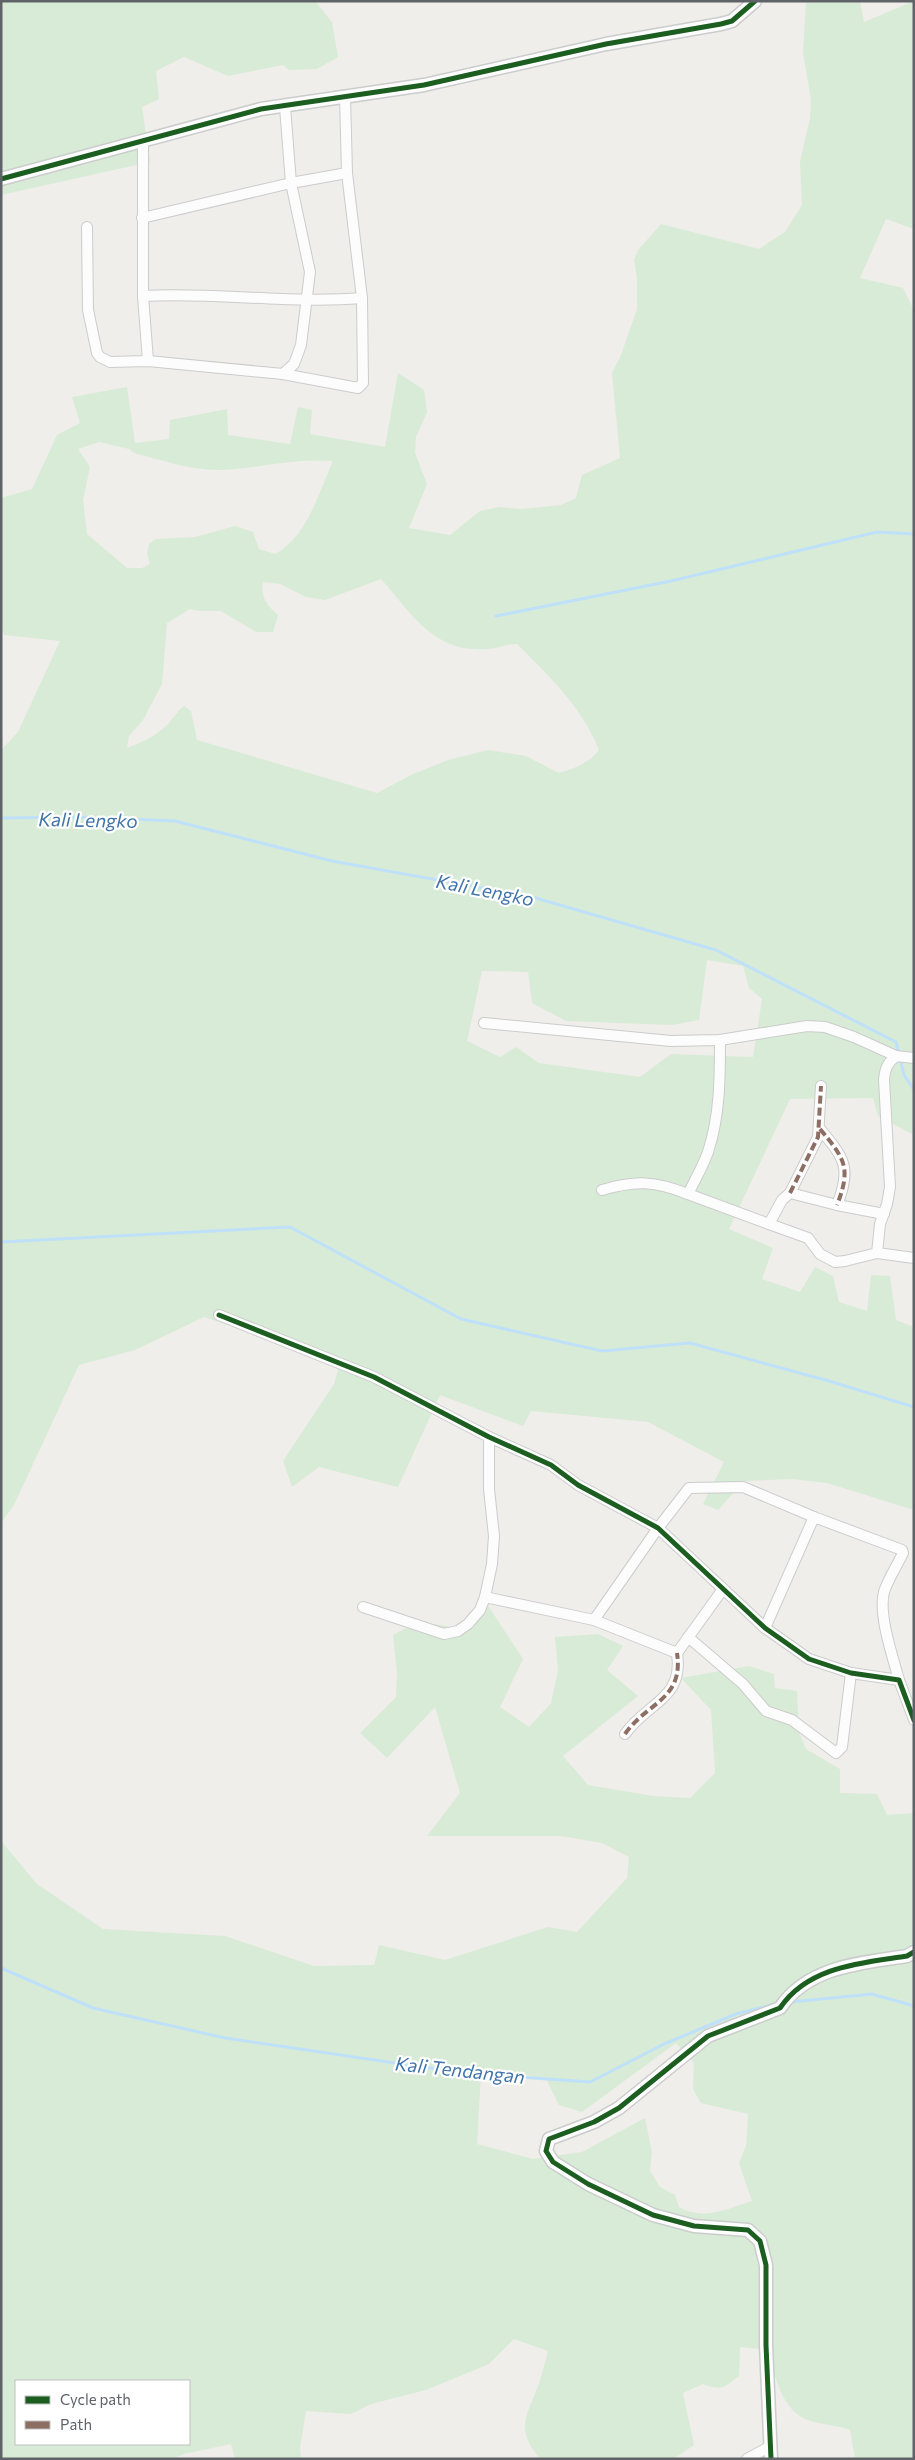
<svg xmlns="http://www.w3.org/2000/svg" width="915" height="2460" viewBox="0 0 915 2460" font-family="Commissioner,sans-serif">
<rect width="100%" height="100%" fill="#efeeea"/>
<g fill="#d8ebd6" fill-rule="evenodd">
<path d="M1 1H315L332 22 338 57 317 69 289 70 283 65 228 76 184 57 156 71 159 99 142 107 150 162 1 195Z"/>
<path d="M806 1H860L864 22 914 1V229L886 219 860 278 903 288 914 310V1135L878 1116 873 1098 790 1099 729 1229 773 1248 762 1279 800 1292 815 1267 833 1276 839 1302 867 1311 871 1275 890 1276 896 1320 914 1327V1510L827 1483 792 1479 744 1481 718 1510 703 1504 724 1462 648 1422 531 1411 523 1426 440 1395 398 1487 319 1467 292 1487 283 1461 334 1384 340 1363 204 1317 135 1350 79 1365 14 1505 1 1523V750L18 732 60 641 4 635 1 625V498L32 489 57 435 80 423 72 397 127 387 135 443 169 439 170 420 227 409 228 435 290 444 298 407 312 410 310 434 385 447 398 373 424 390 427 412 416 437 415 453 427 484 409 528 450 535 480 511 499 507 521 509 561 505 576 498 582 475 620 458 612 373 621 355 637 309V278L634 260 638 250 661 224 759 249 785 232 802 205 800 161 810 119 811 100 803 53ZM99 442 129 449 134 453C161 460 193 471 221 470 259 468 294 458 333 461 319 492 307 537 275 554L259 549 253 532 235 526 195 537 156 539 149 544 147 554 150 564 142 568H127L87 534 83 500 90 467 78 449ZM381 579C412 614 434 653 486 649 497 649 506 644 517 644 549 676 582 707 599 750 588 764 575 768 559 773L526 756 488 750 448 760 411 775 377 793 197 740 191 711 184 706C176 712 173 720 165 727 154 737 140 743 127 748L129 736 143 720 162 684 167 623 190 609 199 611H221L256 632H273L278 615C267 606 260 596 263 582L280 584 306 597 325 600ZM707 960 743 966 749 988 762 999 753 1057 671 1054 640 1077 539 1063 516 1047 500 1057 467 1041 482 971 528 972 532 1003 566 1021 672 1025 699 1020Z"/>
<path d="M487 1604 523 1659 500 1707 529 1727 551 1703 558 1671 555 1637 598 1634 623 1646 607 1670 638 1696 563 1756 588 1785 653 1796 690 1798 715 1773 711 1710 681 1678 749 1666 774 1674 775 1688 797 1691 799 1732 806 1749 840 1769V1793L877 1794 887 1815 914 1813V2459H855L850 2430C837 2425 821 2425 808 2420 782 2411 773 2374 770 2350L740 2347 739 2376C724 2388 721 2391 703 2384L683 2393 694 2445 673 2459H540C515 2428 526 2418 538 2386 542 2374 545 2363 548 2351L514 2339 489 2364 426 2390 371 2404 351 2414 306 2411 300 2448 301 2459H235L231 2444 184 2454 172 2459H1V1841L37 1884 103 1929 225 1936 314 1966 374 1965 379 1945 445 1960 548 1927 577 1932 627 1878 629 1857 602 1843 560 1836H427L460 1793 435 1707 387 1758 360 1733 396 1697 397 1673 393 1635 418 1622 453 1627ZM676 2043 694 2063 693 2089 701 2103 748 2114 746 2146 739 2163 752 2201C727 2209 703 2221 679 2207L675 2195 660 2187 650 2171 652 2152 645 2118 582 2152 533 2159 477 2144 481 2073 505 2071 546 2079 559 2105 582 2112ZM16 2381H189V2444H16Z"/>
</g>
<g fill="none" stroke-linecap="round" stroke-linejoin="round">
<g stroke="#bfe0f9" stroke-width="3">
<path d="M496 616 671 581 877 532 914 534"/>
<path d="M1 818 79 817 175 821 332 861 532 897 716 950 896 1042 904 1075 914 1090"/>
<path d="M1 1242 290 1227 461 1319 602 1351 690 1343 829 1381 914 1407"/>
<path d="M1 1968 93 2008 225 2038 463 2073 590 2082 664 2044 736 2014 775 2004"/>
<path d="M791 2002 872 1994 914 2006"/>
</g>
<g stroke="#cbcccc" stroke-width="12">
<g id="minor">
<path d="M143 140V296C216 292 289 304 362 298"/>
<path d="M142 218 291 183 347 173"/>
<path d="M87 227 88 310 97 353 100 357 110 362 148 361 283 374 294 364 301 345 310 272 291 183 285 107"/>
<path d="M143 296 148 361"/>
<path d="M283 374 358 388 363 383 362 298 347 173 345 96"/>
<path d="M484 1023 671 1041 720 1040 807 1026 825 1027 854 1037 896 1056"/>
<path d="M720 1040C720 1078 720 1115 708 1152 703 1166 695 1180 688 1194L769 1224"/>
<path d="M821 1086 818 1137 790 1193 782 1200 769 1224 808 1238 820 1254 835 1262 845 1261 877 1253 880 1224 887 1204 890 1187 884 1080C885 1069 887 1063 896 1056L914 1058"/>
<path d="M820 1129C844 1158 852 1167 837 1205"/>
<path d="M602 1190C636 1180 655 1181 688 1194"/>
<path d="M790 1193 837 1205 884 1214"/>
<path d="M877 1253 914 1258"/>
<path d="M219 1315 374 1377 489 1437 551 1465 578 1485 658 1528 765 1628 809 1659 851 1673 899 1680 914 1720"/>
<path d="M485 1597 594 1620 677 1653 723 1589"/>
<path d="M363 1607 444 1634 458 1631 468 1624 480 1610 485 1597 492 1564 494 1536 489 1489V1437"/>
<path d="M594 1620 658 1528 689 1488 743 1487 814 1517"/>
<path d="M765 1628 814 1517 902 1550 903 1553C897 1566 888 1579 884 1592 878 1615 893 1657 899 1680"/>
<path d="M688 1637 743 1684 766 1711 792 1720 836 1753 842 1747 851 1673"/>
<path d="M625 1734C647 1702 684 1700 677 1653"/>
<path d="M747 2459 769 2447"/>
</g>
</g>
<g stroke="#cbcccc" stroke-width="15">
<g id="tertiary">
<path d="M1 179 261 109 424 85 606 44 721 24 732 21 755 1"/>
<path d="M771 2459 766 2345V2265L760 2241 748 2230 694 2226 653 2215 588 2184 553 2162 546 2151 549 2139 594 2122 619 2108 708 2036 780 2008C808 1966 862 1963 907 1956L914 1952"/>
</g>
</g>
<use href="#minor" stroke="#fdfcfc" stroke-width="10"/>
<use href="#tertiary" stroke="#fdfcfc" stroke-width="12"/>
<g stroke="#8d6e63" stroke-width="4" stroke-dasharray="8 4" stroke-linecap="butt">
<path d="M820 1129C844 1158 852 1167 837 1205"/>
<path d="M790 1193 818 1137 821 1086"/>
<path d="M625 1734C647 1702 684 1700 677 1653"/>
</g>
<g stroke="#fff" stroke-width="8">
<g id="cycleway">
<path d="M1 179 261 109 424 85 606 44 721 24 732 21 755 1"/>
<path d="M219 1315 374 1377 489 1437 551 1465 578 1485 658 1528 765 1628 809 1659 851 1673 899 1680 914 1720"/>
<path d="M771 2459 766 2345V2265L760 2241 748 2230 694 2226 653 2215 588 2184 553 2162 546 2151 549 2139 594 2122 619 2108 708 2036 780 2008C808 1966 862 1963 907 1956L914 1952"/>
</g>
</g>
<use href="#cycleway" stroke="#1b5e20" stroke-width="5"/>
</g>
<g text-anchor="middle" stroke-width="4.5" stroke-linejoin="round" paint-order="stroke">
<g font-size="19" font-style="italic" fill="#4174aa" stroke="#fff">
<text transform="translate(88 820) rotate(1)" y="7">Kali Lengko</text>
<text transform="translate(485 890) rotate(11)" y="7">Kali Lengko</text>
<text transform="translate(460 2070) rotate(6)" y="7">Kali Tendangan</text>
</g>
</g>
<rect width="915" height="2460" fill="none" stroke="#5f6368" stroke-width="5"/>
<rect x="15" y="2380" width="175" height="65" fill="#ffffff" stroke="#bfc1c3"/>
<rect x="25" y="2396" width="25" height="8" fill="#1b5e20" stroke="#bfc1c3"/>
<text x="60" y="2405" font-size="15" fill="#5f6368">Cycle path</text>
<rect x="25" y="2421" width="25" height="8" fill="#8d6e63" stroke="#bfc1c3"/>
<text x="60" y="2430" font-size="15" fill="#5f6368">Path</text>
</svg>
